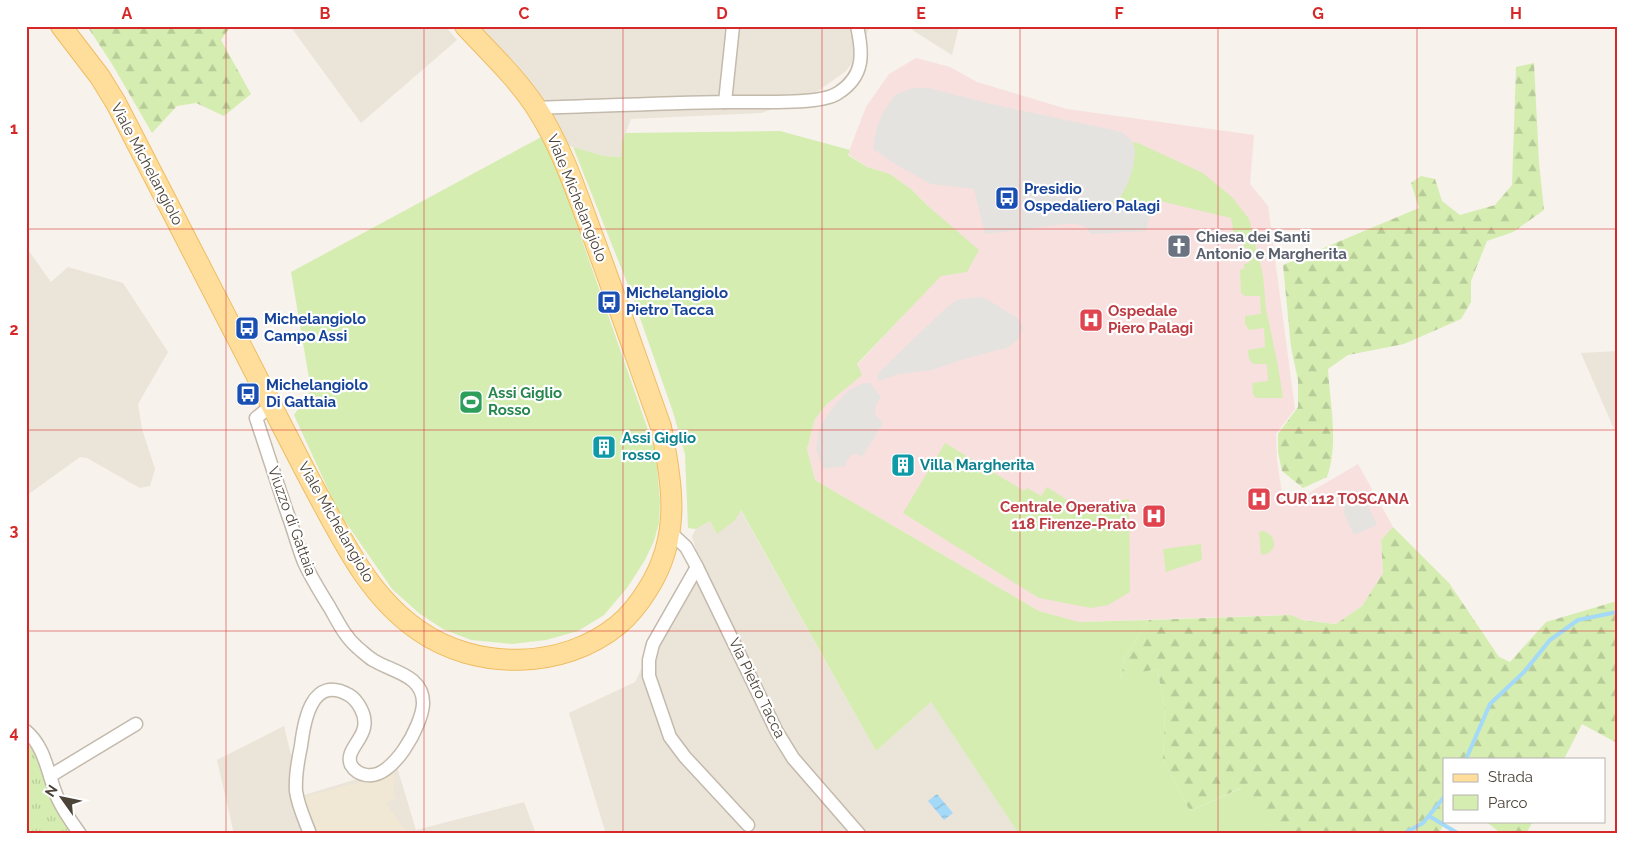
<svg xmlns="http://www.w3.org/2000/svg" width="1643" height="860" viewBox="0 0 1643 860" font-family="Raleway,sans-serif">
<defs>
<pattern id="forest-firs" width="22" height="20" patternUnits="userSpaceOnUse" patternTransform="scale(1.25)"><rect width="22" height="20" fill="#d5edb1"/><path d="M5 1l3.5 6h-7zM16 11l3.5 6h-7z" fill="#b8cc99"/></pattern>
<pattern id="park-tufts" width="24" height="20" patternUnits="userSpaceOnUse" patternTransform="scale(1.25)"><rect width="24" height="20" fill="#d5edb1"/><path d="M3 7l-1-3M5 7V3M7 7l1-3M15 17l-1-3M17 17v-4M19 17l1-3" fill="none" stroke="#b8cc99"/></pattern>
<pattern id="water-waves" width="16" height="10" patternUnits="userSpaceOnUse" patternTransform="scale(1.25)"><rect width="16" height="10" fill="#a4d9f7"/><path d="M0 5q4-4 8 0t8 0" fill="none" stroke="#8fbbd4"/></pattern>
</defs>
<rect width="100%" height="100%" fill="#f7f2eb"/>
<g fill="#ebe4d9">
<path d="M290 26H445L457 40 361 123Z"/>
<path d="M480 26H870L859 53 846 71 818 91 762 113 631 119 622 143V157L604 156 566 145 547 111 516 64Z"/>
<path d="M906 26H959L952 55Z"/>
<path d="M26 247 51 282 68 267 123 283 168 352 138 404 142 429 155 469 150 486 140 488 87 458 80 457 26 496Z"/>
<path d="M1617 351V436L1581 353Z"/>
<path d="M740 509 876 751 931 702 1017 831 1014 834H606L569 713 635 682 662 626 696 550 692 536 696 529 710 521 717 534Z"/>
<path d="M284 726 301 796 397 767 416 830 524 802 536 834H234L217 760Z"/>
</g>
<path fill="#f0e7d4" d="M390 772 396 776 393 792 396 799 386 803 408 834H319L303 797 375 778Z"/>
<path fill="#f7e0de" d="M916 58 950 67 977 82 1067 109 1254 135 1250 184 1268 206 1295 409 1276 434 1277 461 1282 493 1295 501 1358 464 1393 527 1381 540 1383 573 1362 606 1336 624 1298 619 1291 615 1078 622 1039 611 815 480 807 449 815 419 827 404 861 375 857 365 941 275 967 272 929 207 912 190 890 174 867 167 848 154 866 107 889 74Z"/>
<g fill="#d5edb1">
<path d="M780 131 850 150 848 155 867 167 890 174 912 190 929 207 979 250 967 272 941 276 857 364 862 375 827 404 815 419 807 449 815 480 1039 611 1079 622 1149 620 1124 658 1121 679 1157 668 1165 709 1163 760 1190 811 1242 788 1277 834H1014L1017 831 931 702 876 751 741 510 735 520 717 534 710 521 696 529 688 528 685 454 673 412 632 295 573 147 604 156 621 157 622 143 625 133Z"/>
<path d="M543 136 558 171 654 447 657 467 660 502 659 523 654 541 645 560 627 588 604 615 578 631 546 640 512 644 471 640 443 629 420 614 392 589 338 511 294 415 311 390 291 272Z"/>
<path d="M1133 142 1138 143 1203 173 1233 198 1249 219 1263 275 1266 309 1278 366 1283 398H1256L1253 394 1252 383 1268 381 1267 364H1253L1249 359 1248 350 1265 347 1264 328 1249 330 1245 324V316L1261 314 1260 296H1245L1241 293 1240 269 1244 270V264L1249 263 1247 248H1244L1242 240H1235L1231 218 1160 201 1157 211 1111 202 1121 196 1135 153Z"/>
<path d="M945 443 1024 491 1027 488 1041 496 1047 487 1089 514 1097 504 1129 499 1130 592 1108 605 1091 608 1039 598 903 513Z"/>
<path d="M1264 531C1271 534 1275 539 1274 547L1269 553 1261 555 1259 532Z"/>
<path d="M1201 544 1202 560 1166 572 1163 549Z"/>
</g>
<g fill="url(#forest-firs)">
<path d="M87 26H231L221 40 251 94 224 116 196 103 177 106 152 133 112 64Z"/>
<path d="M1534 63 1539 163 1544 210 1513 232 1487 241 1471 281V302L1461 319 1404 344 1348 355 1328 369C1330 404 1339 443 1327 477L1303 488 1282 471 1278 452V434L1298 407V380L1291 347 1283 265 1419 208 1411 183 1421 176 1435 179 1442 201 1460 215 1495 205 1512 185 1516 67Z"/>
<path d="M1393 527 1449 583 1499 657 1510 662 1546 622 1617 601V743L1582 724 1564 759H1444L1445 821 1439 834H1277L1241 788 1190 811 1163 760 1165 709 1157 668 1121 680 1124 658 1149 620 1291 615 1302 620 1336 624 1362 606 1383 573 1381 540Z"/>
<path d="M1485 821H1533L1526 834H1502Z"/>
</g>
<path fill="url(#park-tufts)" d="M26 737 29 739 75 834H26Z"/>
<g fill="#e5e3df">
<path d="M912 88H929L991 104 1122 132 1133 142 1135 153 1133 167 1128 183 1121 196 1111 202 1151 211 1146 231 1091 234 1086 227 1073 223 985 234 974 189 931 184 895 164 873 149 877 127 883 112 895 95Z"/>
<path d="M977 297 985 298 1019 319 1023 328 1020 338 1007 348 998 350 964 359 932 370 899 374 878 381V373L946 308 957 300Z"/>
<path d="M864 383H870L881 397 876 405 875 415 883 423 862 457 857 454 851 455 847 460 846 466 822 469 816 448 821 424 835 405 848 391Z"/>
<path d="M1363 491 1365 500 1377 525 1354 535 1344 513 1345 495Z"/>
</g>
<path fill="url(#water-waves)" d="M937 794 953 813 944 820 928 801Z"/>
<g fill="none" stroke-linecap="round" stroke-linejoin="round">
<g stroke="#a4d9f7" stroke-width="4">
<path d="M1466 759 1490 704 1524 672 1550 640 1578 620 1617 612"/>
<path d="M1429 816 1459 834"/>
<path d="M1403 834 1423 823 1444 797"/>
</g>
<g stroke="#c3baac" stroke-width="15">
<g id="street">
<path d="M725 102 733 26"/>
<path d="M536 108C599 106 662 103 726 102 751 101 819 106 838 93 865 76 863 53 857 26"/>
<path d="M271 406 256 418C267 451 277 483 288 515 294 531 298 547 304 562 311 578 321 593 330 608 338 622 345 637 358 648 363 652 368 657 373 660 392 672 424 675 423 704 422 725 393 780 366 775 360 774 354 770 351 765 343 747 375 736 361 709 358 703 354 698 349 695 312 674 304 721 301 746 298 760 295 776 296 791 298 806 305 820 310 834"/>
<path d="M671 533 686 547 697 567 777 732 793 758 859 834"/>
<path d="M697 567 653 644 649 660V676L670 737 685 757 748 825"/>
<path d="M26 731C45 747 47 771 56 794 61 808 71 821 80 834"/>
<path d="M50 776 136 724"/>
</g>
</g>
<g stroke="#eebd62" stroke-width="22">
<path id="primary" d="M61 26 100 77 116 103C160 190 206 276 250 363 272 406 294 450 317 493 344 543 370 597 418 630 476 671 563 670 618 625 630 615 640 602 648 589 681 537 673 485 661 427 638 363 616 298 592 234 576 191 562 148 537 109 517 78 490 53 465 26"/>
</g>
<use href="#street" stroke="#fff" stroke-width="12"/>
<use href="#primary" stroke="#ffde9c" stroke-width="20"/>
</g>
<path fill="none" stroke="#d62828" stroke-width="1" stroke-opacity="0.55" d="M226 26V834M424 26V834M623 26V834M822 26V834M1020 26V834M1218 26V834M1417 26V834M26 229H1617M26 430H1617M26 631H1617"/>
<defs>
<g id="bus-square" transform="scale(1.25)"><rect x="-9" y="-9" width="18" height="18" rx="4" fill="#1a4fb4" stroke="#fff"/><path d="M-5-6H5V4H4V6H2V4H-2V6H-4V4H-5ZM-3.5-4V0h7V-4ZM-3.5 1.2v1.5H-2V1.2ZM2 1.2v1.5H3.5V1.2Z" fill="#fff"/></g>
<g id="church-square" transform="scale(1.25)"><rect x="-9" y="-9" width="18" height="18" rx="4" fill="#6b7280" stroke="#fff"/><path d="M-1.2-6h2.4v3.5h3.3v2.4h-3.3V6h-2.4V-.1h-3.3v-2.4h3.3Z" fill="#fff"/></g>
<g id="hospital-square" transform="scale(1.25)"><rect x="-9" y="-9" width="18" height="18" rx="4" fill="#e0444e" stroke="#fff"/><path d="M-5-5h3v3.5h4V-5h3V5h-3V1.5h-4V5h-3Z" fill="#fff"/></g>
<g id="stadium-square" transform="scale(1.25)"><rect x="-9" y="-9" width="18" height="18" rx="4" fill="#2e9e5b" stroke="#fff"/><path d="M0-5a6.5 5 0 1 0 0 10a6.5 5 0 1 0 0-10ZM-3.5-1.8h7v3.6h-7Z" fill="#fff"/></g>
<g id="building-square" transform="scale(1.25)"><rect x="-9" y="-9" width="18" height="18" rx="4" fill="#0f9aa8" stroke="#fff"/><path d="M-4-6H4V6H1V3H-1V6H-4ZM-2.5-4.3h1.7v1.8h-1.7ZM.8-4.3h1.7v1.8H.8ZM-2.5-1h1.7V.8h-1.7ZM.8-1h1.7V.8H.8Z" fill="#fff"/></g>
</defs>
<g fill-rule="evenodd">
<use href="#bus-square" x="1007" y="198"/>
<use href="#church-square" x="1179" y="246"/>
<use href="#bus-square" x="609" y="302"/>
<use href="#hospital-square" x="1091" y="320"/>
<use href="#bus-square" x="247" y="328"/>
<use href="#bus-square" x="248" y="394"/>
<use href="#stadium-square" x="471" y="402"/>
<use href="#building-square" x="604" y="447"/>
<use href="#building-square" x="903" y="465"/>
<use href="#hospital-square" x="1259" y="499"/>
<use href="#hospital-square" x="1154" y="516"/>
</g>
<g text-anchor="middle" stroke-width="4.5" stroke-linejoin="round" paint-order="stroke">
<g font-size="15" fill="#4c4338" stroke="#fff">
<text transform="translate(147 164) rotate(62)" y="5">Viale Michelangiolo</text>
<text transform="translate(577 198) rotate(68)" y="5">Viale Michelangiolo</text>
<text transform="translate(292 521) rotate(70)" y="5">Viuzzo di Gattaia</text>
<text transform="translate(336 522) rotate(60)" y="5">Viale Michelangiolo</text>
<text transform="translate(757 688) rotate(64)" y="5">Via Pietro Tacca</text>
</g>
<g font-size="15" font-weight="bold" fill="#164399" stroke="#fff" text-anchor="start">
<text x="1024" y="194">Presidio<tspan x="1024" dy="17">Ospedaliero Palagi</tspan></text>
<text x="626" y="298">Michelangiolo<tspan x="626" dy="17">Pietro Tacca</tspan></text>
<text x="264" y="324">Michelangiolo<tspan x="264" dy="17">Campo Assi</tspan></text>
<text x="266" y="390">Michelangiolo<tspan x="266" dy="17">Di Gattaia</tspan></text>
</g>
<g font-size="15" font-weight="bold" fill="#5b616d" stroke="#fff" text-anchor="start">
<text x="1196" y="242">Chiesa dei Santi<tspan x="1196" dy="17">Antonio e Margherita</tspan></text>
</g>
<g font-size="15" font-weight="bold" fill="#be3a42" stroke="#fff" text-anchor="start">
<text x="1108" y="316">Ospedale<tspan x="1108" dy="17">Piero Palagi</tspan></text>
<text x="1276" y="504">CUR 112 TOSCANA</text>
<text x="1136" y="512" text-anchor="end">Centrale Operativa<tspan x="1136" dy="17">118 Firenze-Prato</tspan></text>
</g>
<g font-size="15" font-weight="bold" fill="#27864d" stroke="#fff" text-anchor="start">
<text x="488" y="398">Assi Giglio<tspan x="488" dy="17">Rosso</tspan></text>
</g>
<g font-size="15" font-weight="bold" fill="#0d838f" stroke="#fff" text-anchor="start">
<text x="622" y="443">Assi Giglio<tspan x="622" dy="17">rosso</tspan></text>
<text x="920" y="470">Villa Margherita</text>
</g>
</g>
<rect width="1643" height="860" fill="none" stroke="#ffffff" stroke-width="55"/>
<rect x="1443" y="758" width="162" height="65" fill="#ffffff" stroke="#b7b4af"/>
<rect x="1453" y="774" width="25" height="8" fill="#ffde9c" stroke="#b7b4af"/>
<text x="1488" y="782" font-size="15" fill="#4c4338">Strada</text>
<rect x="1453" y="795" width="25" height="15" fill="#d5edb1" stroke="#b7b4af"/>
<text x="1488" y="808" font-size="15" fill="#4c4338">Parco</text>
<g transform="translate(62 798) rotate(303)" stroke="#ffffff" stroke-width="4" paint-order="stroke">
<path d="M0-4L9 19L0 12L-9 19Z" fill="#4c4338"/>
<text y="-8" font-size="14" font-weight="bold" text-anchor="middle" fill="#4c4338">N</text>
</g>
<rect x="28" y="28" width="1588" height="804" fill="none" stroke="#d62828" stroke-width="2"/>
<g font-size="16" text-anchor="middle" font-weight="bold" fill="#d62828">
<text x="127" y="19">A</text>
<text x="325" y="19">B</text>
<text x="524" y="19">C</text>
<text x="722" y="19">D</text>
<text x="921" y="19">E</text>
<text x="1119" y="19">F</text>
<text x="1318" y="19">G</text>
<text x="1516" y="19">H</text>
<text x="14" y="134">1</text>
<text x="14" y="335">2</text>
<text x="14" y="536">3</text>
<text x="14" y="738">4</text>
</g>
</svg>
